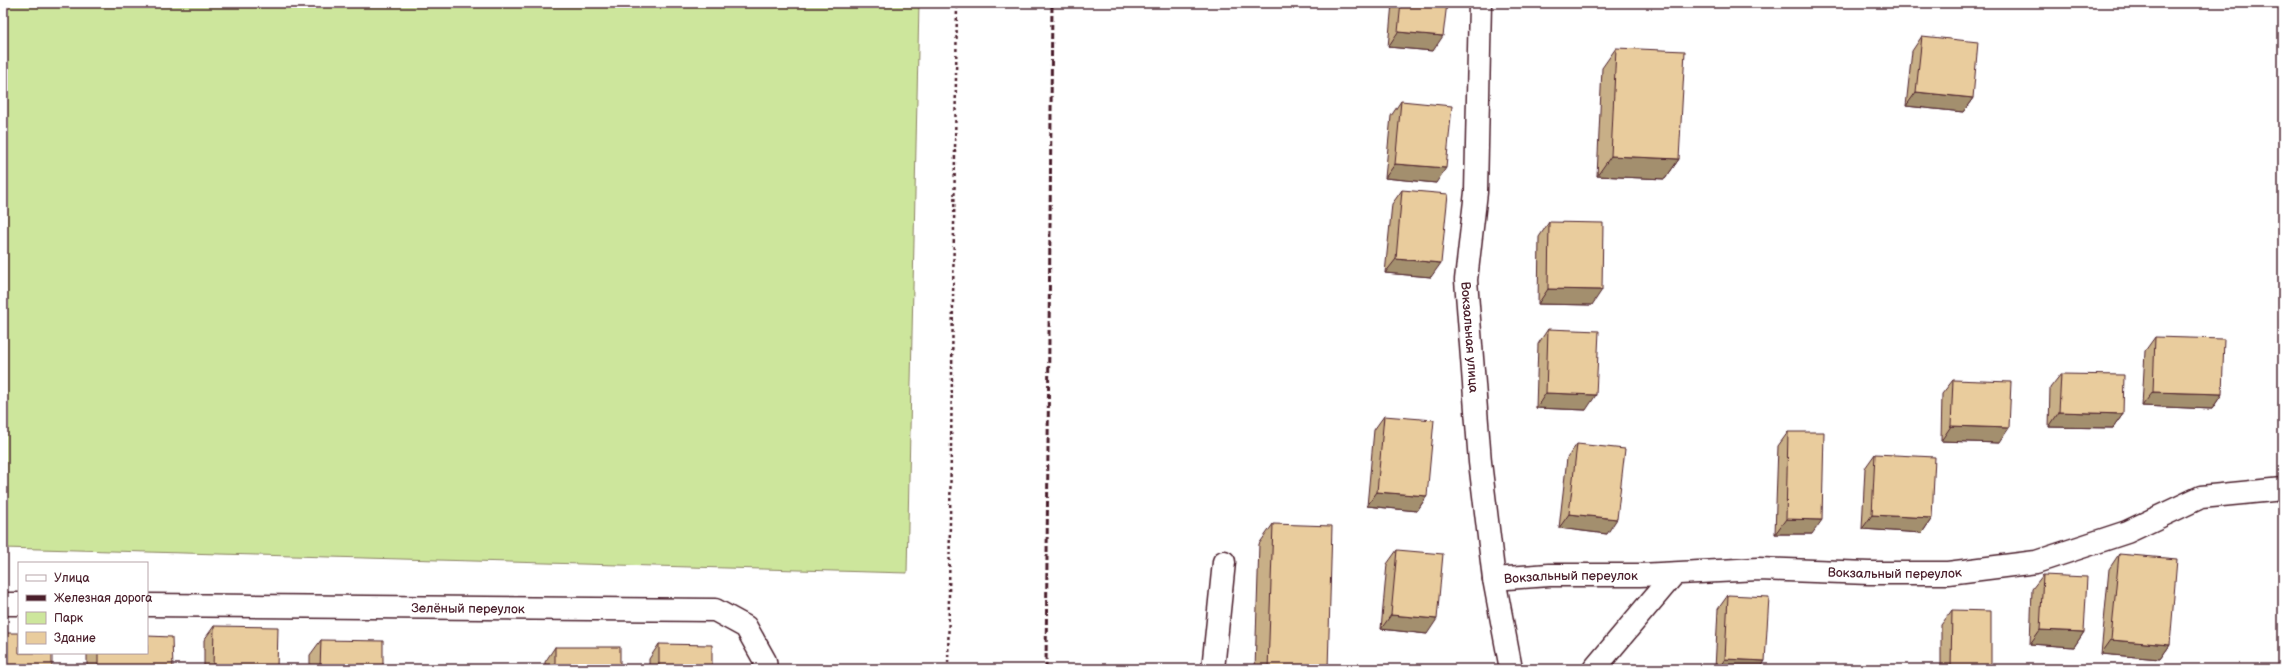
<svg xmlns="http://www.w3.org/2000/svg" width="2286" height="672" viewBox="0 0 2286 672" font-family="'Balsamiq Sans',sans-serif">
<rect width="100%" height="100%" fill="#fff"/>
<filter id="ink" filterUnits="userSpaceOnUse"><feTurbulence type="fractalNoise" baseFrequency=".025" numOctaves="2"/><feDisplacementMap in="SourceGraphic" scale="8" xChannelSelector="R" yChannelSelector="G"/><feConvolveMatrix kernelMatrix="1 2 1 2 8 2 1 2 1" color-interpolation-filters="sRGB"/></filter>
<g filter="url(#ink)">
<path fill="#cde69c" stroke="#8c8264" d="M3 3H919L907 573 3 548Z"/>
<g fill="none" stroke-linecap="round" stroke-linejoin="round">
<g stroke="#4a1f2b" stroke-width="25">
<g id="minor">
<path id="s1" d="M1480 3 1476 192 1466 280 1480 462 1494 579 1511 669"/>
<path id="s2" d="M1494 579 1549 575H1640L1758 569 1869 573H1948L2036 562 2127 532 2201 497 2283 489"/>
<path d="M3 604H19"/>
<path id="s3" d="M147 605 715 610 746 627 765 661 766 669"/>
<path d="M1213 669 1224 562"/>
<path d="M1594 669 1674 574"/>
</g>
</g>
<path stroke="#4a1f2b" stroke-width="2.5" stroke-dasharray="3 3" stroke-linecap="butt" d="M948 669 957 3"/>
<use href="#minor" stroke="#fff" stroke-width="22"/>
<path stroke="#4a1f2b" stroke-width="3" stroke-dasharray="6 3" stroke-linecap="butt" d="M1046 669 1052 3"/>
</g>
<g fill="#c8af87" stroke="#4a1f2b">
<path d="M1392 3H1447L1433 51 1388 47Z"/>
<path d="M1922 36 1973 98 1963 112 1906 106 1912 51Z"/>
<path d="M1616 48 1679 159 1665 179 1597 176 1602 68Z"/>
<path d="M1401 101 1436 183 1385 178 1391 116Z"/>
<path d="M1402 190 1431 277 1385 273 1392 204Z"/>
<path d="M1549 222 1592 305 1538 304 1539 237Z"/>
<path d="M1548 329 1586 410 1536 408 1538 344Z"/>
<path d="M2155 337 2222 394 2212 409 2142 406 2145 351Z"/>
<path d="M2061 374 2123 414 2113 428 2049 427 2050 388Z"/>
<path d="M1953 380 1999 443 1941 441 1942 394Z"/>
<path d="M1384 416 1427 496 1417 511 1367 506 1374 430Z"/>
<path d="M1788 432 1812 534H1775L1778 446Z"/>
<path d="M1577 444 1607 534 1559 528 1567 458Z"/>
<path d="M1875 454 1932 518 1922 533 1862 529 1865 468Z"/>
<path d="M1273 524 1328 669H1255L1259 544Z"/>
<path d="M1397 550 1427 634 1381 629 1387 564Z"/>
<path d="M2119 554 2170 645 2160 659 2101 654 2109 569Z"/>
<path d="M2043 575 2084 632 2074 647 2030 644 2032 589Z"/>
<path d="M1728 595 1760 669H1715L1718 609Z"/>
<path d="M1952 610 1991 669H1941V625Z"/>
<path d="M214 626 277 669H204V640Z"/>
<path d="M321 640 383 669H310V655Z"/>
<path d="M659 644 712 669H649V659Z"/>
<path d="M555 647 620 669H545V662Z"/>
<path d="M87 653H147L173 669H87Z"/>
</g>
<g fill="#a38f6e" stroke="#4a1f2b">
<path d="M1398 32 1443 36 1433 51 1388 47Z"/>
<path d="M1916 92 1973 98 1963 112 1906 106Z"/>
<path d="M1611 156 1679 159 1665 179 1597 176Z"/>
<path d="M1395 164 1446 168 1436 183 1385 178Z"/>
<path d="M1396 259 1441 263 1431 277 1385 273Z"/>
<path d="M1548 289 1602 290 1592 305 1538 304Z"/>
<path d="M2153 392 2222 394 2212 409 2142 406Z"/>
<path d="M1546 393 1596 395 1586 410 1536 408Z"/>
<path d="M2059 412 2123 414 2113 428 2049 427Z"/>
<path d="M1951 426 2009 428 1999 443 1941 441Z"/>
<path d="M1377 492 1427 496 1417 511 1367 506Z"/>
<path d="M1569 514 1617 519 1607 534 1559 528Z"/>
<path d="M1872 515 1932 518 1922 533 1862 529Z"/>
<path d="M1786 519 1822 520 1812 534H1775Z"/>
<path d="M1391 615 1437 619 1427 634 1381 629Z"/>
<path d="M2040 630 2084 632 2074 647 2030 644Z"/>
<path d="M2111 640 2170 645 2160 659 2101 654Z"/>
<path d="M1725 659 1765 661 1760 669H1718Z"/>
</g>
<g fill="#e9cc9d" stroke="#4a1f2b">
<path d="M1401 3H1447L1443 36 1398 32Z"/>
<path d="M1922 36 1978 42 1973 98 1916 92Z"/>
<path d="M1616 48 1685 51 1679 159 1611 156Z"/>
<path d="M1401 101 1452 106 1446 168 1395 164Z"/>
<path d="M1402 190 1448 194 1441 263 1396 259Z"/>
<path d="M1549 222 1603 223 1602 290 1548 289Z"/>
<path d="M1548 329 1599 331 1596 395 1546 393Z"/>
<path d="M2155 337 2224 339 2222 394 2153 392Z"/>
<path d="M2061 374 2124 375 2123 414 2059 412Z"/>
<path d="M1953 380 2011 382 2009 428 1951 426Z"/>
<path d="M1384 416 1434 420 1427 496 1377 492Z"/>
<path d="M1788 432H1824L1822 520 1786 519Z"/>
<path d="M1577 444 1625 449 1617 519 1569 514Z"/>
<path d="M1875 454 1935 457 1932 518 1872 515Z"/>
<path d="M1273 524 1332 526 1328 669H1268Z"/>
<path d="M1397 550 1443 554 1437 619 1391 615Z"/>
<path d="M2119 554 2177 559 2170 645 2111 640Z"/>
<path d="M2043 575 2087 577 2084 632 2040 630Z"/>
<path d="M1728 595 1769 597 1765 661 1725 659Z"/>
<path d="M1952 610 1991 611V669H1951Z"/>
<path d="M214 626 278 627 277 669H213Z"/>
<path d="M3 633H19V653H52V669H3Z"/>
<path d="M147 636 172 637 173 669H98V653H147Z"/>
<path d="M321 640 383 641V669H320Z"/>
<path d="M659 644 712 645V669H659Z"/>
<rect x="555" y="647" width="65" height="22"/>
</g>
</g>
<g text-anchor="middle" stroke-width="4" stroke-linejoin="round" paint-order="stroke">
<g font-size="13" fill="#4a1f2b" stroke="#fff">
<text dy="5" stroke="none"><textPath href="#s1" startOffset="335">Вокзальная улица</textPath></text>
<text dy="5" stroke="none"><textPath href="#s2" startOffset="401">Вокзальный переулок</textPath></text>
<text dy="5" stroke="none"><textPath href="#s2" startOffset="77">Вокзальный переулок</textPath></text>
<text dy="5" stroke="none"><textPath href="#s3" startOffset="321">Зелёный переулок</textPath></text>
</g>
</g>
<rect width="2286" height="672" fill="none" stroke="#fff" stroke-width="16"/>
<rect x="8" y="8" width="2270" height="656" fill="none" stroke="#4a1f2b" stroke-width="1.5" filter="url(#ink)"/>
<rect x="18" y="562" width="130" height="92" fill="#ffffff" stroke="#b7a5aa"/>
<rect x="26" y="575" width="20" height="6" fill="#ffffff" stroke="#b7a5aa"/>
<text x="54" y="582" font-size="12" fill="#4a1f2b">Улица</text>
<rect x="26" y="595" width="20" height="6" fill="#4a1f2b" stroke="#b7a5aa"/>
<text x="54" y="602" font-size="12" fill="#4a1f2b">Железная дорога</text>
<rect x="26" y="612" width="20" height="12" fill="#cde69c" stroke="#b7a5aa"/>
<text x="54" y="622" font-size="12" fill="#4a1f2b">Парк</text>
<rect x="26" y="632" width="20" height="12" fill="#e9cc9d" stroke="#b7a5aa"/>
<text x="54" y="642" font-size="12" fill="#4a1f2b">Здание</text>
</svg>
